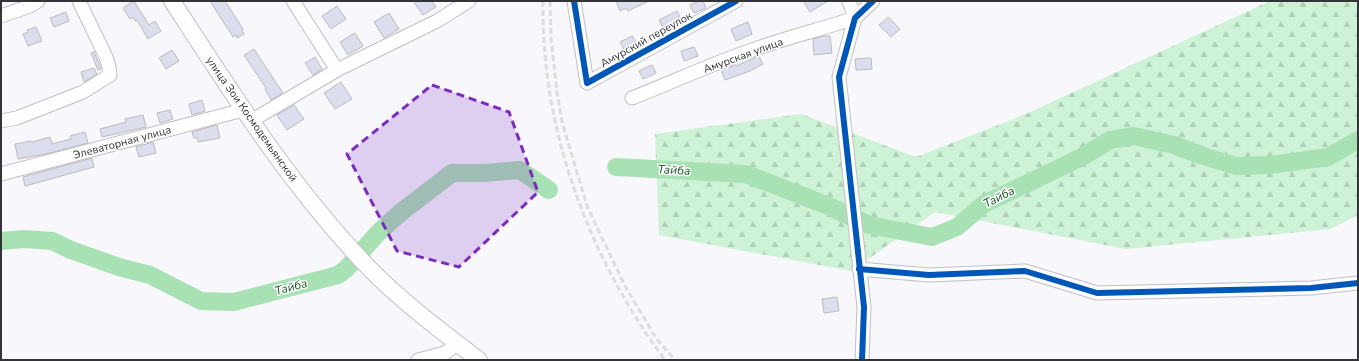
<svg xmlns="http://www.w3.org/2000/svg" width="1359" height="361" viewBox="0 0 1359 361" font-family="'Nunito Sans',sans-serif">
<defs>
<pattern id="forest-firs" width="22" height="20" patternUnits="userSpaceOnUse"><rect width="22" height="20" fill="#cef2d6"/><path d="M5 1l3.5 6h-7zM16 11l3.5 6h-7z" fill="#b1d0b8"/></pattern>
</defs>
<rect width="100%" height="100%" fill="#f7f7fc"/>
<path fill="url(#forest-firs)" d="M1270 1H1358V215L1330 229 1126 249 935 212 851 271 659 235 655 134 801 114 916 157 1026 114Z"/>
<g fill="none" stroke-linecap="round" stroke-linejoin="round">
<g stroke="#a8e1b3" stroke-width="18">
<path d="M616 167 746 174 826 205 869 225 932 237 957 227 984 204 1082 157 1110 140 1134 136 1174 145 1203 156 1236 166 1270 165 1328 157 1358 140"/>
<path d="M1 241 24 239 52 241 71 250 119 267 150 275 201 301 234 302 338 275 346 269 378 233 400 213 452 173H484L520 170 549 190"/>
</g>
</g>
<g fill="#dcdded" stroke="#bbbbbe">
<path d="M134 1 149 25 155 21 161 31 148 39 137 20 135 21 133 17 130 19 123 8Z"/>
<path d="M210 1H225L243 29 242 30 244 34 237 38 236 35 233 37Z"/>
<path d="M413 1H432L436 7 423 15Z"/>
<path d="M616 1H649L628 11 626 8 620 11Z"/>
<path d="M699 1H703L706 8 694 13 690 5Z"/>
<path d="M803 1H828L810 12Z"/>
<path d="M337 6 346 19 331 29 322 16Z"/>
<path d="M677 11 682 21 664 30 659 20Z"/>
<path d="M66 12 69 21 54 27 50 18Z"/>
<path d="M389 13 399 29 384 38 374 22Z"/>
<path d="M888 17 900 29 891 37 879 25Z"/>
<path d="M748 22 752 34 736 41 731 29Z"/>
<path d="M36 27 42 41 28 46 23 34 28 32 27 30Z"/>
<path d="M355 33 363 46 348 55 340 42Z"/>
<path d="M632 36 637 44 625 51 620 42Z"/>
<path d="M823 36H830L832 53 814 55 813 39Z"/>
<path d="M694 47 698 56 684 61 681 51Z"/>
<path d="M254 49 283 93 271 100 265 89 266 88 244 55Z"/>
<path d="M172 50 179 61 166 69 159 58Z"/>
<path d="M94 52 101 69 98 70 91 53Z"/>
<path d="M759 56 763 64 750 71 725 80 721 70 736 65V66Z"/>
<path d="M315 57 322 69 313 75 305 63Z"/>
<path d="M871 58 872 69 856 70 855 59Z"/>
<path d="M652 65 656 73 643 79 639 71Z"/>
<path d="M94 68 97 74 84 82 81 72Z"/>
<path d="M341 82 352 99 335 109 324 93Z"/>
<path d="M202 100 205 111 192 115 189 104Z"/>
<path d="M294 105 304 119 287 130 277 115Z"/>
<path d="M170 110 173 119 160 123 157 113Z"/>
<path d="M143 115 146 127 102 137 100 129 126 122 125 119Z"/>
<path d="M217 125 220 138 198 142V138H194L192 132Z"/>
<path d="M85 132 88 143 46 154 18 159 15 144 31 141 32 142 50 137 52 144 71 139 70 136Z"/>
<path d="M153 142 156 153 139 157 136 147Z"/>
<path d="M92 158 94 167 25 186 23 177Z"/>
<path d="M837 297 839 311 824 313 822 299Z"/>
</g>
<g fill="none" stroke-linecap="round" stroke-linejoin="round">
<g stroke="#c0c0c3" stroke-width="15">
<g id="minor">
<path d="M293 1 337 70"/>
<path d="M574 1 587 83 736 1"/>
<path d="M849 1 855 18"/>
<path d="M1 16 30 6 38 1"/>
<path d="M632 98C673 82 713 63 755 49 788 37 822 29 855 18"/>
<path d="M1 121 17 118 83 92 110 75 109 67 106 57 79 1"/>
<path d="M251 121 337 70 437 21 469 1"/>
<path d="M1 174 243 110"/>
<path d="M859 269 929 275 1025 271 1097 293 1311 288 1358 283"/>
<path d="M418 360 445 353 457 344"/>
<path d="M862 360 864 307 839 77 855 18 873 1"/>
</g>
</g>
<g stroke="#c0c0c3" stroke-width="18">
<path id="major" d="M172 1C232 93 291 187 368 267 401 301 441 331 479 360"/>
</g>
<use href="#minor" stroke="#fefeff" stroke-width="13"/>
<use href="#major" stroke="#fefeff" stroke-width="16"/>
<g stroke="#ddddde" stroke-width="3" stroke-dasharray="6 3" stroke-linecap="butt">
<path d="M543 1C541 130 589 258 665 360"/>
<path d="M550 1 551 37 557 93 562 122 587 206 625 286 656 338 675 360"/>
</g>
<g stroke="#fff" stroke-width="8">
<g id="cycleway">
<path d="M574 1 587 83 736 1"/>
<path d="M859 269 929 275 1025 271 1097 293 1311 288 1358 283"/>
<path d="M862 360 864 307 839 77 855 18 873 1"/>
</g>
</g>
<use href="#cycleway" stroke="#0057b8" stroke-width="6"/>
</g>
<path fill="#7b2cbf" fill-opacity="0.2" stroke="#7b2cbf" stroke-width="3" stroke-dasharray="8 5" stroke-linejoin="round" d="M432 85 509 112 538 192 459 267 397 251 347 154Z"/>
<g text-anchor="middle" stroke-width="3" stroke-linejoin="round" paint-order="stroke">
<g font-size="11" fill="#333437" stroke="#fff">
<text transform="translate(646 39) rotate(-29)" y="4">Амурский переулок</text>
<text transform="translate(743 55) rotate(-20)" y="4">Амурская улица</text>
<text transform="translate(252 119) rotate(55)" y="4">улица Зои Космодемьянской</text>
<text transform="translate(122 142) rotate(-15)" y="4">Элеваторная улица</text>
</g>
<g font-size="12" font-style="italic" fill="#195227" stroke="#fff">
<text transform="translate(674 170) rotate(3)" y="4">Тайба</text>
<text transform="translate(999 197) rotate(-27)" y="4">Тайба</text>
<text transform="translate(291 287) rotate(-15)" y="4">Тайба</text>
</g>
</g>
<rect width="1359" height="361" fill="none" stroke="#333437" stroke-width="4"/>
</svg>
